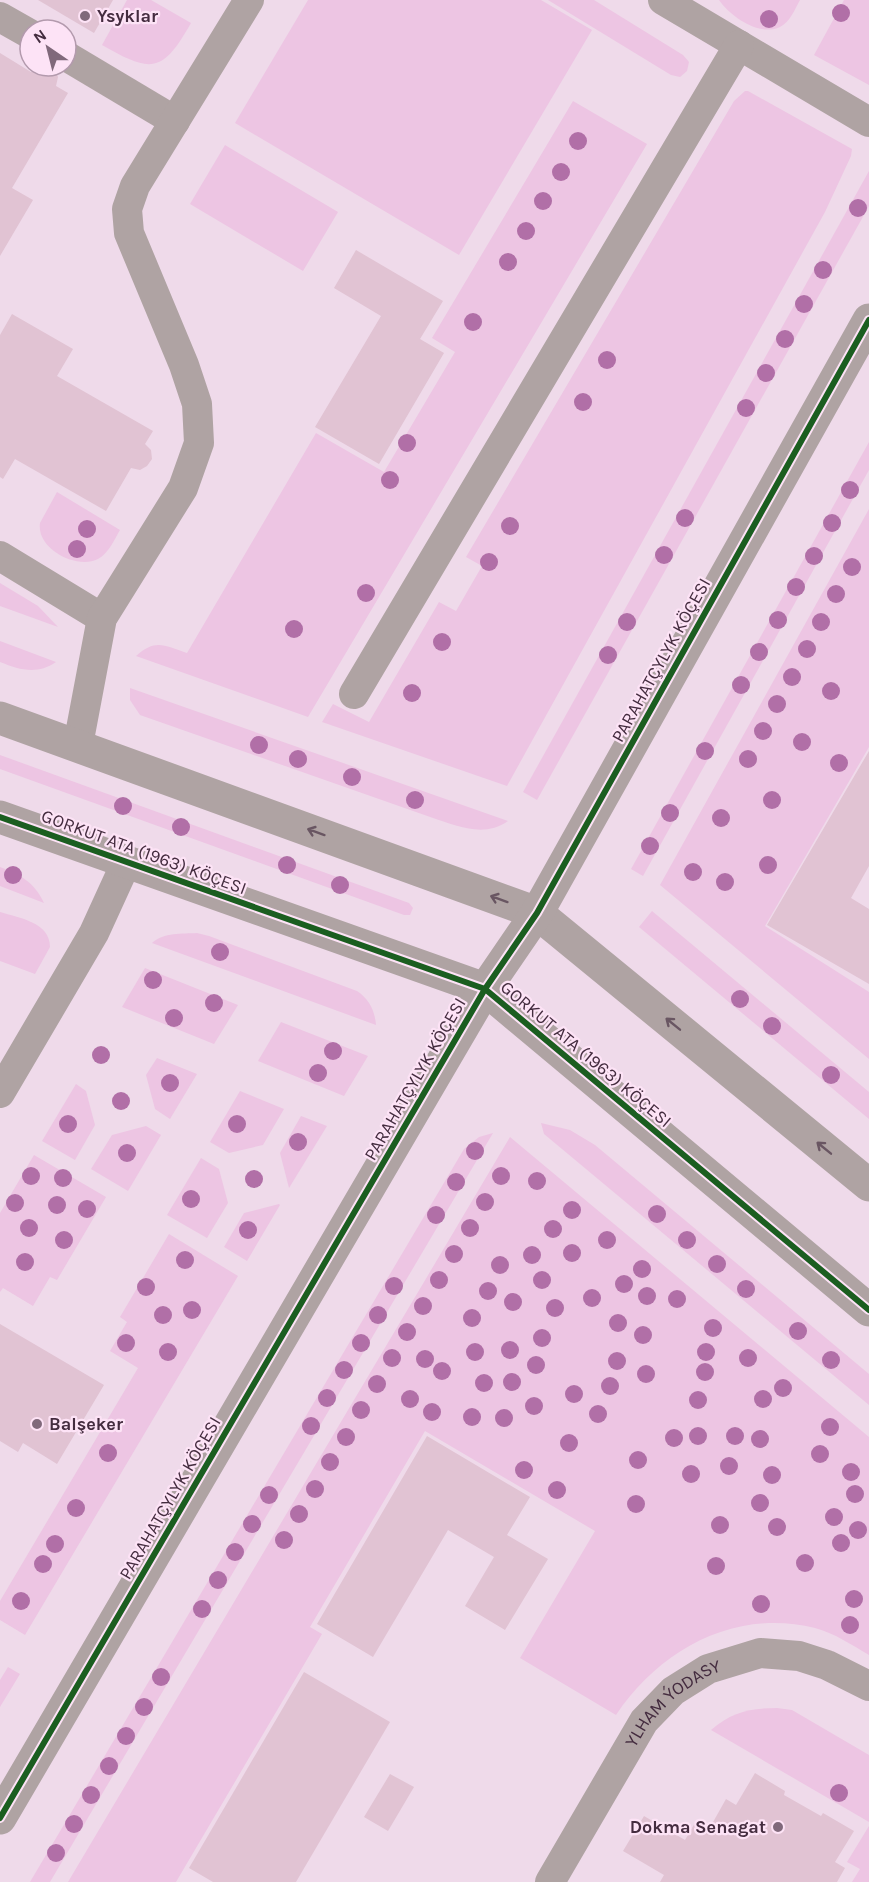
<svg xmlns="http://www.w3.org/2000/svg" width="869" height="1882" viewBox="0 0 869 1882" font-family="Karla,sans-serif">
<rect width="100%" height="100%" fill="#efdaea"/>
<g fill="#edc5e3">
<path d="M127 0H151L191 23C162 74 151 73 102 45Z"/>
<path d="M308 0H541L592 30 459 255 235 123Z"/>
<path d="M548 0H594L683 55 689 62 687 71 680 77 671 75Z"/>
<path d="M719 0H800C795 9 790 22 780 27 759 37 730 16 719 0Z"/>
<path d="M844 0H869V85L814 55Z"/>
<path d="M745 91H748L852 149 851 156 825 212 507 786 322 722 333 704 369 722 439 602 456 611 482 566 466 557 734 101Z"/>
<path d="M573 101 647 144 308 717 136 656C156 638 165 646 187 653L316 433 384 472 455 352 432 338Z"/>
<path d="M225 145 338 212 303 271 190 204Z"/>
<path d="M869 171V206L537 800 523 792Z"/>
<path d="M869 442V470L643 876 631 869Z"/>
<path d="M57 492 120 530C114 540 109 553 98 559 77 570 36 549 40 523Z"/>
<path d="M869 509V747L765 926 869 992V1059L660 885Z"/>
<path d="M0 583 38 606 58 627 0 606Z"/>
<path d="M0 641 56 662C37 675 20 670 0 662Z"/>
<path d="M130 688 508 821C484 838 458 826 433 818L140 715 130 700Z"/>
<path d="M0 755 409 903 413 908 410 915H404L0 769Z"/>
<path d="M0 867C21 875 34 882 44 903L0 886Z"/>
<path d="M652 911 869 1092V1119L639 927Z"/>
<path d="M0 912C19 918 50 922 50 947L35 974 0 961Z"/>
<path d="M197 933 209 936 357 991C369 999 375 1011 376 1025L152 943C164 932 182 934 197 933Z"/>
<path d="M145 968 238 1005 214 1044 122 1007Z"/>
<path d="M281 1022 368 1056 344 1096 258 1061Z"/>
<path d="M157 1058 197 1074 170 1119 155 1109 146 1075Z"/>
<path d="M76 1084 86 1091 95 1125 75 1160 42 1141Z"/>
<path d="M240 1091 284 1109 263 1145 229 1153 210 1142Z"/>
<path d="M301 1116 327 1126 289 1188 280 1153Z"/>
<path d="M541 1123 570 1130 595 1145 869 1374V1405L544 1134Z"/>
<path d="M146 1126 161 1135 128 1191 91 1169 112 1135Z"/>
<path d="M493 1133 50 1882H30L464 1149 479 1137Z"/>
<path d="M510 1137 869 1437V1655C852 1645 834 1633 815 1628 736 1608 660 1649 616 1715L520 1658 595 1531 425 1431 310 1627 322 1634 176 1882H68Z"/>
<path d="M34 1155 106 1197 57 1280 50 1277 33 1306 3 1288 0 1292V1213Z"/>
<path d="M201 1158 219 1169 228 1203 207 1238 167 1215Z"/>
<path d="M279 1204 280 1205 247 1261 224 1247 244 1213Z"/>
<path d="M169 1234 238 1276 25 1635 0 1620V1601L138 1368 110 1351 127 1322 120 1317Z"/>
<path d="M8 1667 20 1674 0 1707V1680Z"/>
<path d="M777 1708 792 1710 869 1755V1822L711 1730C731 1712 751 1708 777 1708Z"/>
<path d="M869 1826V1882H852L860 1869 847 1862Z"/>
</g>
<g fill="#e1c3d3">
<path d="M38 0H113L94 33Z"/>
<path d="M0 53 31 72 38 66H48L55 70 58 77 56 86 68 93 12 188 33 200 0 256Z"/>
<path d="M356 250 443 301 420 339 444 353 379 464 315 427 381 316 334 288Z"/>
<path d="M12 314 73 349 57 376 153 431 145 444 151 450 152 459 147 466 140 470 131 468 106 511 15 459 3 479 0 477V335Z"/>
<path d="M869 751V866L851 898 869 909V984L767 925Z"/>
<path d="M0 1324 104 1385 57 1464 23 1443 18 1452 0 1441Z"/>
<path d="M427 1436 530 1497 507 1535 548 1559 505 1630 465 1606 494 1557 448 1530 373 1657 317 1624Z"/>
<path d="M304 1672 390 1722 296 1882H213L189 1868Z"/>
<path d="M755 1773 785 1791 784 1795 821 1816 823 1813 854 1831 835 1862 845 1868 837 1882H660L664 1875 623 1851 644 1816 685 1840 695 1823 708 1831 726 1799 736 1805Z"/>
<path d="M390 1774 414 1787 388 1831 364 1817Z"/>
</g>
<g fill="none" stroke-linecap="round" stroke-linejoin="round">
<g stroke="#afa3a3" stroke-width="30">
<path d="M663 0 869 122"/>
<path d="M0 17 30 34"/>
<path d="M66 56 175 121"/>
<path d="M0 556 102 618"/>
<path d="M354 694 739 45"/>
<path d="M78 745 102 618 183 488 199 443 197 404 184 365 129 233 127 209 135 186 249 0"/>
<path d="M0 1093 94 933 126 863"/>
<path id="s1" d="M550 1882 644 1721 673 1691 708 1669 760 1653 799 1656 827 1665 869 1686"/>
</g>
<g stroke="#afa3a3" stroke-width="33">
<path d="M0 718 537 913 869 1185"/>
<path d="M0 817 485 989 869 1310"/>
<path d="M0 1818 485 989 537 913 869 320"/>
</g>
<g stroke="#fde3f6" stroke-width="10">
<g id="cycleway">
<path d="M0 817 485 989 869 1310"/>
<path d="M0 1818 485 989 537 913 869 320"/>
</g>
</g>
<use href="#cycleway" stroke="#1b5e20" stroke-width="6"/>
</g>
<g fill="#b16fa7">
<circle cx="841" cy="13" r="9"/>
<circle cx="769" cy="19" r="9"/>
<circle cx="578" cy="141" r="9"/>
<circle cx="561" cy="172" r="9"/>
<circle cx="543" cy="201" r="9"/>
<circle cx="858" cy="208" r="9"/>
<circle cx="526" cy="231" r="9"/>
<circle cx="508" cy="262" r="9"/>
<circle cx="823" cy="270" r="9"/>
<circle cx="804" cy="304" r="9"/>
<circle cx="473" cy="322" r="9"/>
<circle cx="785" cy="339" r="9"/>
<circle cx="607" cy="360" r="9"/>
<circle cx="766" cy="373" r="9"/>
<circle cx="583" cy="402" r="9"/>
<circle cx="746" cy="408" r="9"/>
<circle cx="407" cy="443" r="9"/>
<circle cx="390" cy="480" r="9"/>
<circle cx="850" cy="490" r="9"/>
<circle cx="685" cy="518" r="9"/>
<circle cx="832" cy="523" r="9"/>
<circle cx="510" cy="526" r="9"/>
<circle cx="87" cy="529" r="9"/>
<circle cx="77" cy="549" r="9"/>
<circle cx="664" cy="555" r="9"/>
<circle cx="814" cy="556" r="9"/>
<circle cx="489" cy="562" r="9"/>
<circle cx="852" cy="567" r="9"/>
<circle cx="796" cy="587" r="9"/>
<circle cx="366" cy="593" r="9"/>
<circle cx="836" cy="594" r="9"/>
<circle cx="778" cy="620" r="9"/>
<circle cx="627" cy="622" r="9"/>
<circle cx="821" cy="622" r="9"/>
<circle cx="294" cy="629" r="9"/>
<circle cx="442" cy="642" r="9"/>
<circle cx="807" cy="649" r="9"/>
<circle cx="759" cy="652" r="9"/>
<circle cx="608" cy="655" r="9"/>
<circle cx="792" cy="677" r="9"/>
<circle cx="741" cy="685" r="9"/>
<circle cx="831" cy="691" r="9"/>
<circle cx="412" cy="693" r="9"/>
<circle cx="777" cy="704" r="9"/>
<circle cx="763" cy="731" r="9"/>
<circle cx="802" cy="742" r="9"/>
<circle cx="259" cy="745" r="9"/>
<circle cx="705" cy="751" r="9"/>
<circle cx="298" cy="759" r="9"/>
<circle cx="748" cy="759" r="9"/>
<circle cx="839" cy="763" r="9"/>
<circle cx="352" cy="777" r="9"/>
<circle cx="415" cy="800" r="9"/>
<circle cx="772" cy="800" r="9"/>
<circle cx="123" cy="806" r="9"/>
<circle cx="670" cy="813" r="9"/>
<circle cx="721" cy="818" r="9"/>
<circle cx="181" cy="827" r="9"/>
<circle cx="650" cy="846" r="9"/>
<circle cx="287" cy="865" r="9"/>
<circle cx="768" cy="865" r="9"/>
<circle cx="693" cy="872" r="9"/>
<circle cx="13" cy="875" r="9"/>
<circle cx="725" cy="882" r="9"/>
<circle cx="340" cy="885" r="9"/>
<circle cx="220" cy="952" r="9"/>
<circle cx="153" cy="980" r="9"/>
<circle cx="740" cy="999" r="9"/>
<circle cx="214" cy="1003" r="9"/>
<circle cx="174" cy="1018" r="9"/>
<circle cx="772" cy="1026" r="9"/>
<circle cx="333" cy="1051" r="9"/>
<circle cx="101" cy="1055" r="9"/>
<circle cx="318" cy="1073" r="9"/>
<circle cx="831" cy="1075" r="9"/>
<circle cx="170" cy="1083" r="9"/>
<circle cx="121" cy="1101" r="9"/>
<circle cx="68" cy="1124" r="9"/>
<circle cx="237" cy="1124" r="9"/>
<circle cx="298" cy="1142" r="9"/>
<circle cx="475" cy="1151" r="9"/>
<circle cx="127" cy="1153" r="9"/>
<circle cx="31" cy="1176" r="9"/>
<circle cx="501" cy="1176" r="9"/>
<circle cx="63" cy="1178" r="9"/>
<circle cx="254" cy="1179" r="9"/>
<circle cx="537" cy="1181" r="9"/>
<circle cx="456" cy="1182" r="9"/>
<circle cx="191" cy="1199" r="9"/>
<circle cx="485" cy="1202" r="9"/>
<circle cx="15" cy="1203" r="9"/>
<circle cx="57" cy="1205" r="9"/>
<circle cx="87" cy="1209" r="9"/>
<circle cx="572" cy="1210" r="9"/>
<circle cx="657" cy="1214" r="9"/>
<circle cx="436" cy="1215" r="9"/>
<circle cx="29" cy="1228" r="9"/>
<circle cx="470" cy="1228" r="9"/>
<circle cx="553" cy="1229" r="9"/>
<circle cx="248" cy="1230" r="9"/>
<circle cx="64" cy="1240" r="9"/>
<circle cx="607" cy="1240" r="9"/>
<circle cx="687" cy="1240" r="9"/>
<circle cx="572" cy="1253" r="9"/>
<circle cx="454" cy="1254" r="9"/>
<circle cx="532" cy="1255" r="9"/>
<circle cx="185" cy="1260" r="9"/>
<circle cx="25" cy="1262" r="9"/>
<circle cx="717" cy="1264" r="9"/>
<circle cx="500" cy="1265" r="9"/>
<circle cx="642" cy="1269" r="9"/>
<circle cx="439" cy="1280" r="9"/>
<circle cx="542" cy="1280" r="9"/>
<circle cx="624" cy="1284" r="9"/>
<circle cx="394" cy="1286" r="9"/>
<circle cx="146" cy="1287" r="9"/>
<circle cx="746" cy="1289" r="9"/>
<circle cx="488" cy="1291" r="9"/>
<circle cx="647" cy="1296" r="9"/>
<circle cx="592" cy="1298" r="9"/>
<circle cx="677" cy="1299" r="9"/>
<circle cx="513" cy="1302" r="9"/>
<circle cx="423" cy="1306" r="9"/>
<circle cx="555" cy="1308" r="9"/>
<circle cx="192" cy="1310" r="9"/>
<circle cx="163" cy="1315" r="9"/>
<circle cx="378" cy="1315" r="9"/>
<circle cx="472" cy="1318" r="9"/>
<circle cx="618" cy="1323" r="9"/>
<circle cx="713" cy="1328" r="9"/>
<circle cx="798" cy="1331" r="9"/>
<circle cx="407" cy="1332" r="9"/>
<circle cx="643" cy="1335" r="9"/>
<circle cx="542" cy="1338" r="9"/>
<circle cx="126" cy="1343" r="9"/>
<circle cx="361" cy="1343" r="9"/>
<circle cx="510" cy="1350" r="9"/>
<circle cx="168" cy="1352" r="9"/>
<circle cx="475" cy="1352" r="9"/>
<circle cx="706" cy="1352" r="9"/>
<circle cx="392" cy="1358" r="9"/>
<circle cx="748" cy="1358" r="9"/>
<circle cx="425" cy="1359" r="9"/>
<circle cx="831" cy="1360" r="9"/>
<circle cx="617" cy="1361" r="9"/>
<circle cx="536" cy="1365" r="9"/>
<circle cx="344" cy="1370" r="9"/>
<circle cx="442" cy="1371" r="9"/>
<circle cx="705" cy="1372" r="9"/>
<circle cx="646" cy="1374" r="9"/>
<circle cx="512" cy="1382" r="9"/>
<circle cx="484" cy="1383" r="9"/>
<circle cx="377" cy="1384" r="9"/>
<circle cx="610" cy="1386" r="9"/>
<circle cx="783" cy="1388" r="9"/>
<circle cx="574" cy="1394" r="9"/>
<circle cx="327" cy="1398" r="9"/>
<circle cx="410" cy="1399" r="9"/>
<circle cx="763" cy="1399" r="9"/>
<circle cx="698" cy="1400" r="9"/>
<circle cx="534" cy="1406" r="9"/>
<circle cx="361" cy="1410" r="9"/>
<circle cx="432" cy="1412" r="9"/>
<circle cx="598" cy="1414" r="9"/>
<circle cx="472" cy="1417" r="9"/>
<circle cx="504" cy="1418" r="9"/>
<circle cx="311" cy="1426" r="9"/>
<circle cx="830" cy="1427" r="9"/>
<circle cx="698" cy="1436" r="9"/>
<circle cx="735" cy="1436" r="9"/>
<circle cx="346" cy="1437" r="9"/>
<circle cx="674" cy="1438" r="9"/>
<circle cx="760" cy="1439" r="9"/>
<circle cx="569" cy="1443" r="9"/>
<circle cx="108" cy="1453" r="9"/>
<circle cx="820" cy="1454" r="9"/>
<circle cx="638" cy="1460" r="9"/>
<circle cx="330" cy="1462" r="9"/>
<circle cx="729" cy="1466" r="9"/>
<circle cx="524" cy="1470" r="9"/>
<circle cx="851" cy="1472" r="9"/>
<circle cx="691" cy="1474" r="9"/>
<circle cx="772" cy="1475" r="9"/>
<circle cx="315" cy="1489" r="9"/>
<circle cx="557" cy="1490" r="9"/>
<circle cx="855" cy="1494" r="9"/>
<circle cx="269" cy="1495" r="9"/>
<circle cx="760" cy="1503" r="9"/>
<circle cx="636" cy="1504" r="9"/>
<circle cx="76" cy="1508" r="9"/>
<circle cx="299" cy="1514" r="9"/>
<circle cx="834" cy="1517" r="9"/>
<circle cx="252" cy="1524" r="9"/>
<circle cx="720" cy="1525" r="9"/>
<circle cx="777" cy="1527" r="9"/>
<circle cx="858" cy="1530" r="9"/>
<circle cx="284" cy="1540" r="9"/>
<circle cx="841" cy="1543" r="9"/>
<circle cx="55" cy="1544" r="9"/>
<circle cx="235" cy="1552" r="9"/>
<circle cx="805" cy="1563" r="9"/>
<circle cx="43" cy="1564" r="9"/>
<circle cx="716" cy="1566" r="9"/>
<circle cx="218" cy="1580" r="9"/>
<circle cx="854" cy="1599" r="9"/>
<circle cx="21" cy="1601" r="9"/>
<circle cx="761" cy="1604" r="9"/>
<circle cx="202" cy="1609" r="9"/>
<circle cx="850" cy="1625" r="9"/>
<circle cx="161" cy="1677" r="9"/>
<circle cx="144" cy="1707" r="9"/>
<circle cx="126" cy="1736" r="9"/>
<circle cx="109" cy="1766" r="9"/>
<circle cx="839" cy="1793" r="9"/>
<circle cx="91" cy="1795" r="9"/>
<circle cx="74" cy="1824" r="9"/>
<circle cx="56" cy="1853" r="9"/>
</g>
<defs><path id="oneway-shaft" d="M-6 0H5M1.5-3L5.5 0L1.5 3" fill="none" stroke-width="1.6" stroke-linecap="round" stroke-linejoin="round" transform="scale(1.5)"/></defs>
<g stroke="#695662">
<use href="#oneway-shaft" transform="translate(316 832) rotate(-160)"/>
<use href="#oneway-shaft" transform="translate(499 899) rotate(-160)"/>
<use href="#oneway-shaft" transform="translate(673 1024) rotate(-141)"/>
<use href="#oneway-shaft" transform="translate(824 1148) rotate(-141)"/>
</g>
<g fill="#80697b" stroke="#fde3f6" stroke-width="2">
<circle cx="85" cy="16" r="6"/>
<circle cx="37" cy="1424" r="6"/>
<circle cx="778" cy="1827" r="6"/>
</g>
<g text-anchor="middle" stroke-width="4.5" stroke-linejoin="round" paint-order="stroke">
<g font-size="18" font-weight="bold" fill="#442c3f" stroke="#fde3f6" text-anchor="start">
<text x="97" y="22">Ysyklar</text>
<text x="49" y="1430">Balşeker</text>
<text x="766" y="1833" text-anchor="end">Dokma Senagat</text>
</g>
<g font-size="18" fill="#442c3f" stroke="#fde3f6">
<text transform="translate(661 660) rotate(-61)" y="6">PARAHATÇYLYK KÖÇESI</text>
<text transform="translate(144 852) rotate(20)" y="6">GORKUT ATA (1963) KÖÇESI</text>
<text transform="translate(586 1054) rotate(40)" y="6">GORKUT ATA (1963) KÖÇESI</text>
<text transform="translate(415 1079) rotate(-60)" y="6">PARAHATÇYLYK KÖÇESI</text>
<text transform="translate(170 1498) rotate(-60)" y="6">PARAHATÇYLYK KÖÇESI</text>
<text dy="6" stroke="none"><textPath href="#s1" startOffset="220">YLHAM ÝODASY</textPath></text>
</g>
</g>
<g transform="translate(48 48) rotate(325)"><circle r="28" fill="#fde3f6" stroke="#b39aad" stroke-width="1.5"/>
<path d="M0-4.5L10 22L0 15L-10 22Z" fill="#80697b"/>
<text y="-9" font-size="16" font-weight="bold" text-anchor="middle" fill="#442c3f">N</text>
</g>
</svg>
